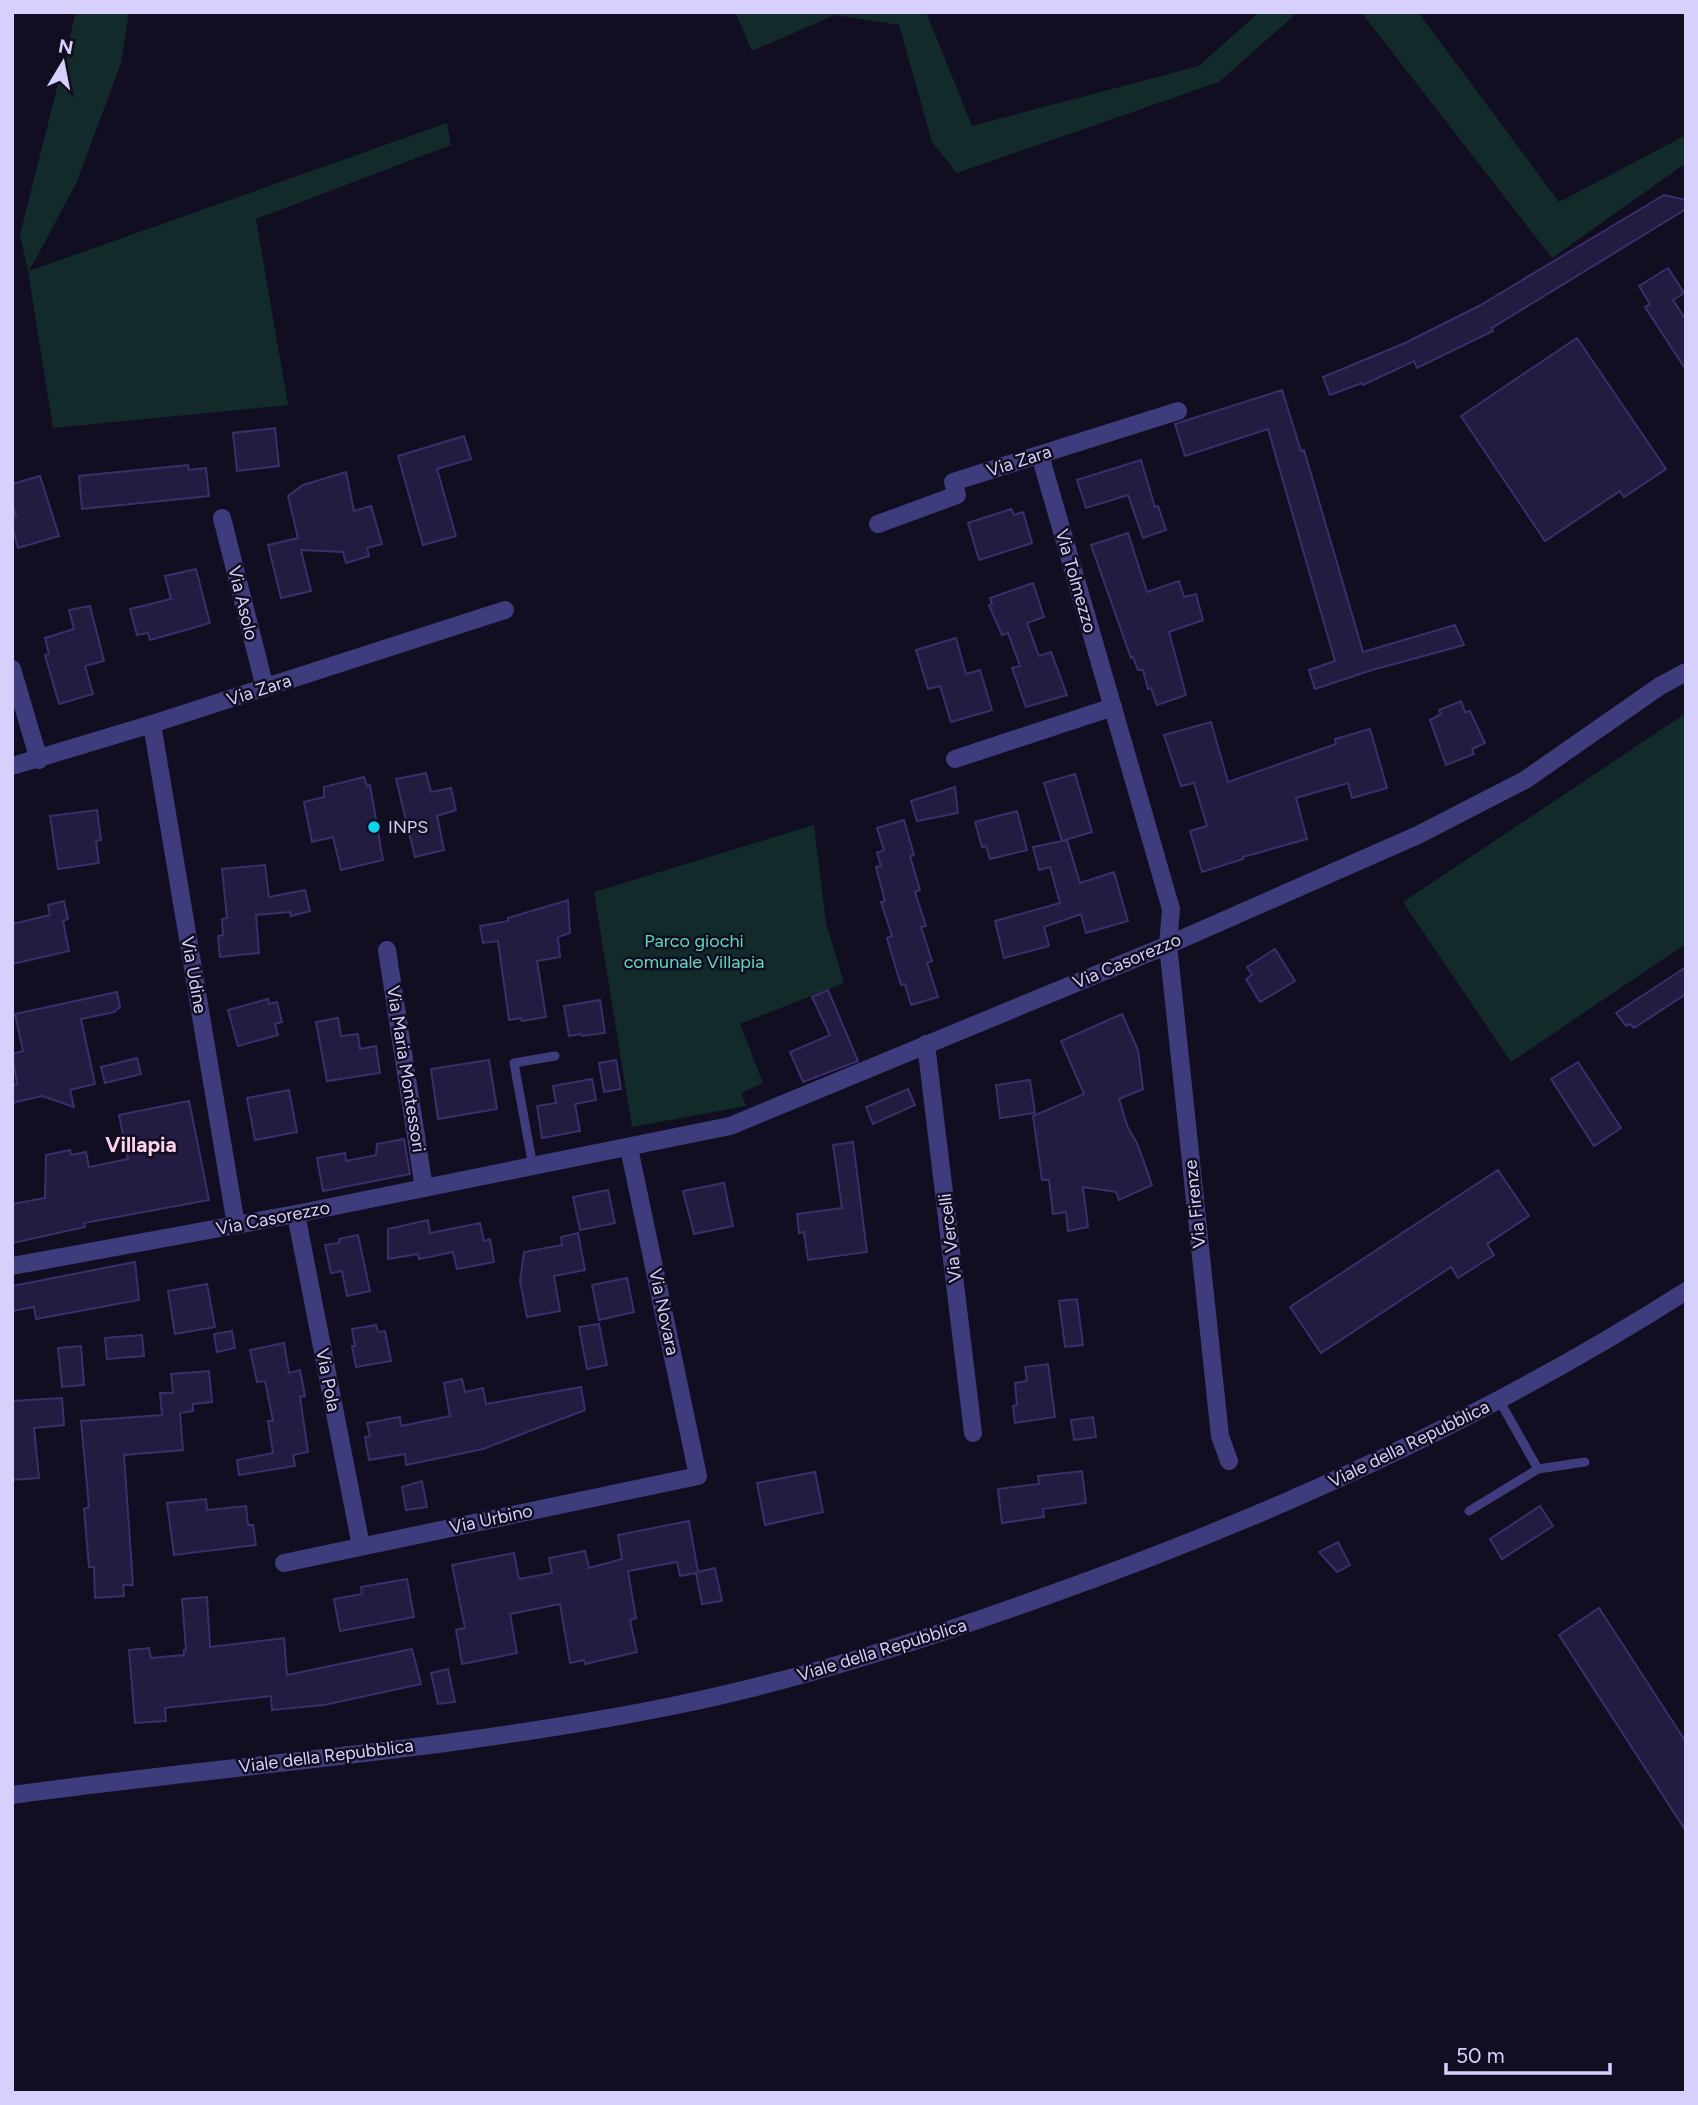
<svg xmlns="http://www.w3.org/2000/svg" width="1698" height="2105" viewBox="0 0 1698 2105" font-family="Figtree,sans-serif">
<rect width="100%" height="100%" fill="#120e21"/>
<g fill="#122a29">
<path d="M76 12H129L121 63 76 184 29 271 447 123 451 145 256 219 288 405 53 428 28 271 20 235Z"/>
<path d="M735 12H926L972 126 1199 66 1259 12H1298L1219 82 957 173 932 142 899 25 835 15 752 51Z"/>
<path d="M1361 12H1418L1559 202 1686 135V163L1552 258Z"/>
<path d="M1686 713V944L1511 1062 1403 902Z"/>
<path d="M814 825 826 923 844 983 740 1024 763 1083 741 1093 746 1106 632 1127 594 892Z"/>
</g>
<g fill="#231b40" stroke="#3b2f6b" stroke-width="2">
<path d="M1664 195 1686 200V209L1492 328 1493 331 1417 368 1414 361 1363 385 1362 383 1330 395 1323 377 1405 343 1479 306Z"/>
<path d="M1668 268 1684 293 1673 300 1686 320V370L1645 307 1650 304 1639 286Z"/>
<path d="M1577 338 1666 469 1624 497 1620 491 1545 541 1461 416Z"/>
<path d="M1282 390 1301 451 1304 450 1363 652 1455 625 1464 645 1372 670 1315 689 1309 670 1335 661 1268 429 1185 456 1175 424Z"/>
<path d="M275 428 279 466 237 471 233 433Z"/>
<path d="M464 436 471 459 437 469 456 536 423 545 398 456Z"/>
<path d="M1141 460 1155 507 1158 506 1166 530 1143 538 1128 495 1086 508 1077 480Z"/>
<path d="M188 465 189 470 206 468 209 496 82 509 79 476Z"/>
<path d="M346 472 354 511 371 506 382 544 367 548 369 556 346 563 343 552 301 550 311 591 281 598 268 545 298 538 288 496 303 485Z"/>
<path d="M40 476 59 536 18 548 12 526V518L16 517 12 502V484Z"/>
<path d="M1011 509 1014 515 1023 512 1032 543 979 560 968 523Z"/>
<path d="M1128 533 1147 592 1179 581 1184 597 1196 594 1203 620 1169 632 1186 695 1157 705 1151 688 1148 689 1143 670H1138L1133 657 1131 658 1091 545Z"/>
<path d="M196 569 210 623 150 640 148 633 137 635 130 609 171 599 165 576Z"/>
<path d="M1033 583 1044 617 1027 623 1039 656 1051 652 1067 695 1026 707 1012 668 1020 666 1008 633 1002 635 989 605 992 604 990 598Z"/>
<path d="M90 606 104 661 85 666 93 694 59 704 45 655 49 654 45 638 74 629 69 610Z"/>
<path d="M956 638 966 674 980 670 992 710 951 722 940 686 928 689 916 650Z"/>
<path d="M1461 701 1465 712 1470 711 1485 743 1472 749 1474 754 1446 765 1430 720 1441 714 1439 710Z"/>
<path d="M1211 722 1228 782 1336 744 1335 739 1370 729 1387 788 1352 798 1348 783 1296 798 1307 839 1243 857V859L1202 872 1190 831 1207 826 1194 783 1181 786 1164 735Z"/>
<path d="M426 773 431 792 451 788 456 810 437 816 444 850 415 857 396 779Z"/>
<path d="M1075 774 1092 832 1062 841 1067 840 1080 883 1114 872 1128 921 1086 933 1081 914 1044 927 1049 946 1004 958 995 921 1060 903 1050 867 1039 870 1033 847 1062 841 1044 783Z"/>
<path d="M364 777 367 786 370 785 383 860 341 870 333 837 312 842 304 802 324 797V787Z"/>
<path d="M955 787 958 813 917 821 911 801Z"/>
<path d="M97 810 101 840 96 841 99 863 58 869 50 816Z"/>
<path d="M1017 811 1027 850 990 859 986 846 982 847 975 822Z"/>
<path d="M904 820 914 855 910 856 920 890 915 892 926 926 921 927 932 961 927 963 938 997 911 1005 905 984 901 985 887 938 892 936 881 902 885 901 876 867 881 866 877 853 884 850 877 828Z"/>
<path d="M265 865 269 897 305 890 310 911 291 916 290 912 256 915 259 953 220 957 218 936 223 935 222 919 227 918 222 869Z"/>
<path d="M568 900 570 933 558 937 560 957 537 961 546 1017 522 1021 521 1018 509 1020 498 941 483 943 480 926 508 921V918Z"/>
<path d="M64 901 68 919 63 921 69 951 12 964V924L50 915 48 905Z"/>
<path d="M1275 949 1295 981 1260 1002 1246 979 1252 975 1247 967Z"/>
<path d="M1686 967V994L1634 1028 1630 1024 1626 1026 1616 1013Z"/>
<path d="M828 990 858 1061 803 1082 790 1052 830 1035 812 997Z"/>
<path d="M117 992 120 1007 114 1012 81 1019 95 1084 70 1090 74 1107 42 1096 12 1103V1085L17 1084 12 1054 23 1051 15 1014Z"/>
<path d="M268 999 269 1004 277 1002 282 1022 275 1024 278 1035 238 1046 228 1010Z"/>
<path d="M600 1000 605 1033 582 1036 581 1034 569 1036 564 1006Z"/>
<path d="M1122 1014 1138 1050 1143 1089 1119 1099 1128 1128 1137 1143 1152 1185 1119 1200 1116 1192 1083 1187 1088 1227 1068 1231 1066 1212 1053 1214 1049 1180H1042L1033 1116 1084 1094 1061 1041Z"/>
<path d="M338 1018 341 1036 358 1034 360 1049 376 1046 380 1073 327 1081 316 1022Z"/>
<path d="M137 1058 141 1074 105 1083 101 1067Z"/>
<path d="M489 1060 497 1109 438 1119 431 1069Z"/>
<path d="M616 1060 621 1089 604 1092 599 1063Z"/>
<path d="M1578 1062 1621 1128 1594 1146 1551 1079Z"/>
<path d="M592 1079 596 1100 575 1104 580 1131 542 1138 537 1106 556 1103 553 1086Z"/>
<path d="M1030 1080 1035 1113 1000 1118 996 1085Z"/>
<path d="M908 1089 915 1105 873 1124 866 1107Z"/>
<path d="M289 1090 297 1132 255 1140 247 1098Z"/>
<path d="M189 1101 209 1200 84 1223 85 1227 12 1243V1204L45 1198 46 1155 70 1150 71 1155 86 1152 89 1167 128 1159 119 1115Z"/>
<path d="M404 1139 410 1174 323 1191 317 1158 345 1153 346 1161 376 1155 377 1144Z"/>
<path d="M853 1142 867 1252 808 1260 804 1232 799 1233 797 1214 842 1208 833 1145Z"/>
<path d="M1498 1170 1529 1216 1487 1244 1494 1255 1458 1278 1451 1267 1321 1353 1290 1307Z"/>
<path d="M724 1183 733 1226 694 1234 683 1191Z"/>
<path d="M608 1190 615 1223 580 1230 573 1197Z"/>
<path d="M428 1220 430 1233 480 1223 484 1241 490 1239 494 1262 457 1269 453 1252 419 1259 418 1254 388 1259V1229Z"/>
<path d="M578 1233 585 1270 554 1276 560 1311 527 1317 520 1281 524 1252 562 1245 561 1237Z"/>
<path d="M358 1235 370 1291 347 1296 342 1271 331 1273 325 1245 339 1243V1239Z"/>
<path d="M135 1262 139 1300 36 1319 34 1307 12 1311V1286Z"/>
<path d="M627 1278 634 1312 599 1320 592 1285Z"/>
<path d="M207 1284 215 1327 175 1334 168 1291Z"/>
<path d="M1077 1299 1083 1345 1065 1347 1059 1301Z"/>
<path d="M599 1324 607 1365 587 1369 579 1327Z"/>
<path d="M376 1325 378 1332 385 1331 391 1361 356 1367 352 1346H355L352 1329Z"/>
<path d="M232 1331 235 1348 217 1352 214 1334Z"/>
<path d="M142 1335 144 1356 107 1359 105 1338Z"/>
<path d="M284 1343 289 1373 300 1370 305 1396 300 1397 308 1452 293 1455 295 1466 239 1475 237 1460 273 1453 268 1421H273L265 1381 257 1382 250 1350Z"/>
<path d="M81 1346 84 1385 62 1387 58 1348Z"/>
<path d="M1048 1364 1055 1417 1015 1423 1013 1406 1017 1405 1015 1383 1027 1381 1025 1367Z"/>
<path d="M209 1371 212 1402 193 1404V1411L180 1413 183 1450 124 1455 133 1585H123L124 1596 95 1598 94 1567H89L84 1509 89 1507 81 1421 162 1415 160 1393H173L171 1374Z"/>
<path d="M462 1379 465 1392 483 1388 486 1404 581 1387 585 1410 483 1449 406 1465 405 1454 369 1460 365 1437 370 1436 367 1423 400 1417 401 1426 450 1416 444 1383Z"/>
<path d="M62 1398 64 1425 34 1428 39 1478 12 1480V1401Z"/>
<path d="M1093 1417 1096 1437 1074 1440 1071 1420Z"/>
<path d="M1082 1471 1086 1503 1043 1509 1044 1517 1002 1523 998 1489 1039 1484 1038 1476Z"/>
<path d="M815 1472 823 1512 765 1525 757 1483Z"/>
<path d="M422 1481 427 1507 406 1510 402 1487Z"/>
<path d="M206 1499 207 1510 246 1506 248 1525H253L256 1545 174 1555 167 1503Z"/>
<path d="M1540 1506 1553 1526 1502 1559 1490 1539Z"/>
<path d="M689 1521 698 1572 715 1568 722 1601 702 1604 696 1573 680 1576 677 1562 628 1571 636 1618 630 1620 637 1652 585 1664 584 1660 570 1663 560 1604 510 1614 517 1653 462 1664 456 1630 465 1628 452 1565 514 1553 519 1579 552 1573 549 1558 585 1551 589 1568 622 1559 618 1535Z"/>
<path d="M1338 1542 1350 1565 1337 1572 1319 1552Z"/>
<path d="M407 1579 414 1617 340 1631 334 1599 362 1594 361 1587Z"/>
<path d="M207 1597 210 1647 284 1638 287 1675 412 1649 421 1684 324 1705 272 1710 271 1696 165 1708 166 1721 135 1723 129 1650 149 1648 151 1658 184 1655V1650H186L182 1599Z"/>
<path d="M1599 1608 1686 1742V1831L1559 1635Z"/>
<path d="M448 1669 455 1702 438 1704 431 1673Z"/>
</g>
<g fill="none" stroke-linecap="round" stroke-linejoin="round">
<g stroke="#3f3c7d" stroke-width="9">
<path d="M533 1167 514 1063 555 1056"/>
<path d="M1499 1400 1538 1469 1585 1462"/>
<path d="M1469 1511 1538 1469"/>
</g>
<g stroke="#3f3c7d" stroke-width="18">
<path d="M1040 455 1171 909 1168 945 1220 1436 1229 1461"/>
<path d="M222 518 265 688"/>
<path d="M878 524 957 495 953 482 1178 411"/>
<path d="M12 669 39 760"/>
<path d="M152 724 236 1225"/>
<path d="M955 759 1113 707"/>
<path d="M12 766 152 724 505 610"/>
<path d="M387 950 424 1188"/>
<path d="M926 1044 973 1433"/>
<path d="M296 1214 361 1546"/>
<path d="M12 1266 296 1214 730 1126 1168 945 1418 835 1525 780 1660 686 1686 672"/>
<path d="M284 1563 698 1476 629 1148"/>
</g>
<path stroke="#3f3c7d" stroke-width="18" d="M12 1795C232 1765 455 1750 672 1706 800 1680 924 1640 1046 1596 1269 1517 1486 1419 1686 1291"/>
</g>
<circle fill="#0dd4ec" stroke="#120e21" stroke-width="2.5" cx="374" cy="827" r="7"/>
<g text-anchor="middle" stroke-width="5" stroke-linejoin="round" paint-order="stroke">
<g font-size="18" fill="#d6d0fc" stroke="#120e21">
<text transform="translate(1019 461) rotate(-18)" y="6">Via Zara</text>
<text transform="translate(1076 581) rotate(74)" y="6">Via Tolmezzo</text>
<text transform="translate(243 603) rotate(76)" y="6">Via Asolo</text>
<text transform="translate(259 690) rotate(-18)" y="6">Via Zara</text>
<text transform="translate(1127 961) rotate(-23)" y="6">Via Casorezzo</text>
<text transform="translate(194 975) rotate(80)" y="6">Via Udine</text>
<text transform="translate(406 1069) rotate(81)" y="6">Via Maria Montessori</text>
<text transform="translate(1195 1204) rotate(-96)" y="6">Via Firenze</text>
<text transform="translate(273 1218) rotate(-11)" y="6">Via Casorezzo</text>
<text transform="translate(950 1238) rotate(-97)" y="6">Via Vercelli</text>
<text transform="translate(664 1312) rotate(78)" y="6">Via Novara</text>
<text transform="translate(328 1380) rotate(79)" y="6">Via Pola</text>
<text transform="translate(1409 1444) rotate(-26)" y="6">Viale della Repubblica</text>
<text transform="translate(491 1519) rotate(-12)" y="6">Via Urbino</text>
<text transform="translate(882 1650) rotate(-17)" y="6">Viale della Repubblica</text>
<text transform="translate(326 1756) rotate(-7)" y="6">Viale della Repubblica</text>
</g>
<g font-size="18" fill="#d6d0fc" stroke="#120e21" text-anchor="start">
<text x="388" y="833">INPS</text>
</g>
<g font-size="18" fill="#61d8bb" stroke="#120e21">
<text x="694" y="947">Parco giochi<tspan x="694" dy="21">comunale Villapia</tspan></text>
</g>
<g font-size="21" font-weight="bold" fill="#fdd2ed" stroke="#120e21">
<text x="141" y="1152">Villapia</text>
</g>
</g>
<rect width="1698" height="2105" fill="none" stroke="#d6d0fc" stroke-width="28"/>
<g transform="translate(63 63) rotate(10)" stroke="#120e21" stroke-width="5" paint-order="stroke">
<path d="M0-5L12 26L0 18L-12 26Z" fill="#d6d0fc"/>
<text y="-10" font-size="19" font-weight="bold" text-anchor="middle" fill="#d6d0fc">N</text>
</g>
<path d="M1446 2063v10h164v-10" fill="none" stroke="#d6d0fc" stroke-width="3.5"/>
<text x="1456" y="2063" font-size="21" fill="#d6d0fc" stroke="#120e21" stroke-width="5" paint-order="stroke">50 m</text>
</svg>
